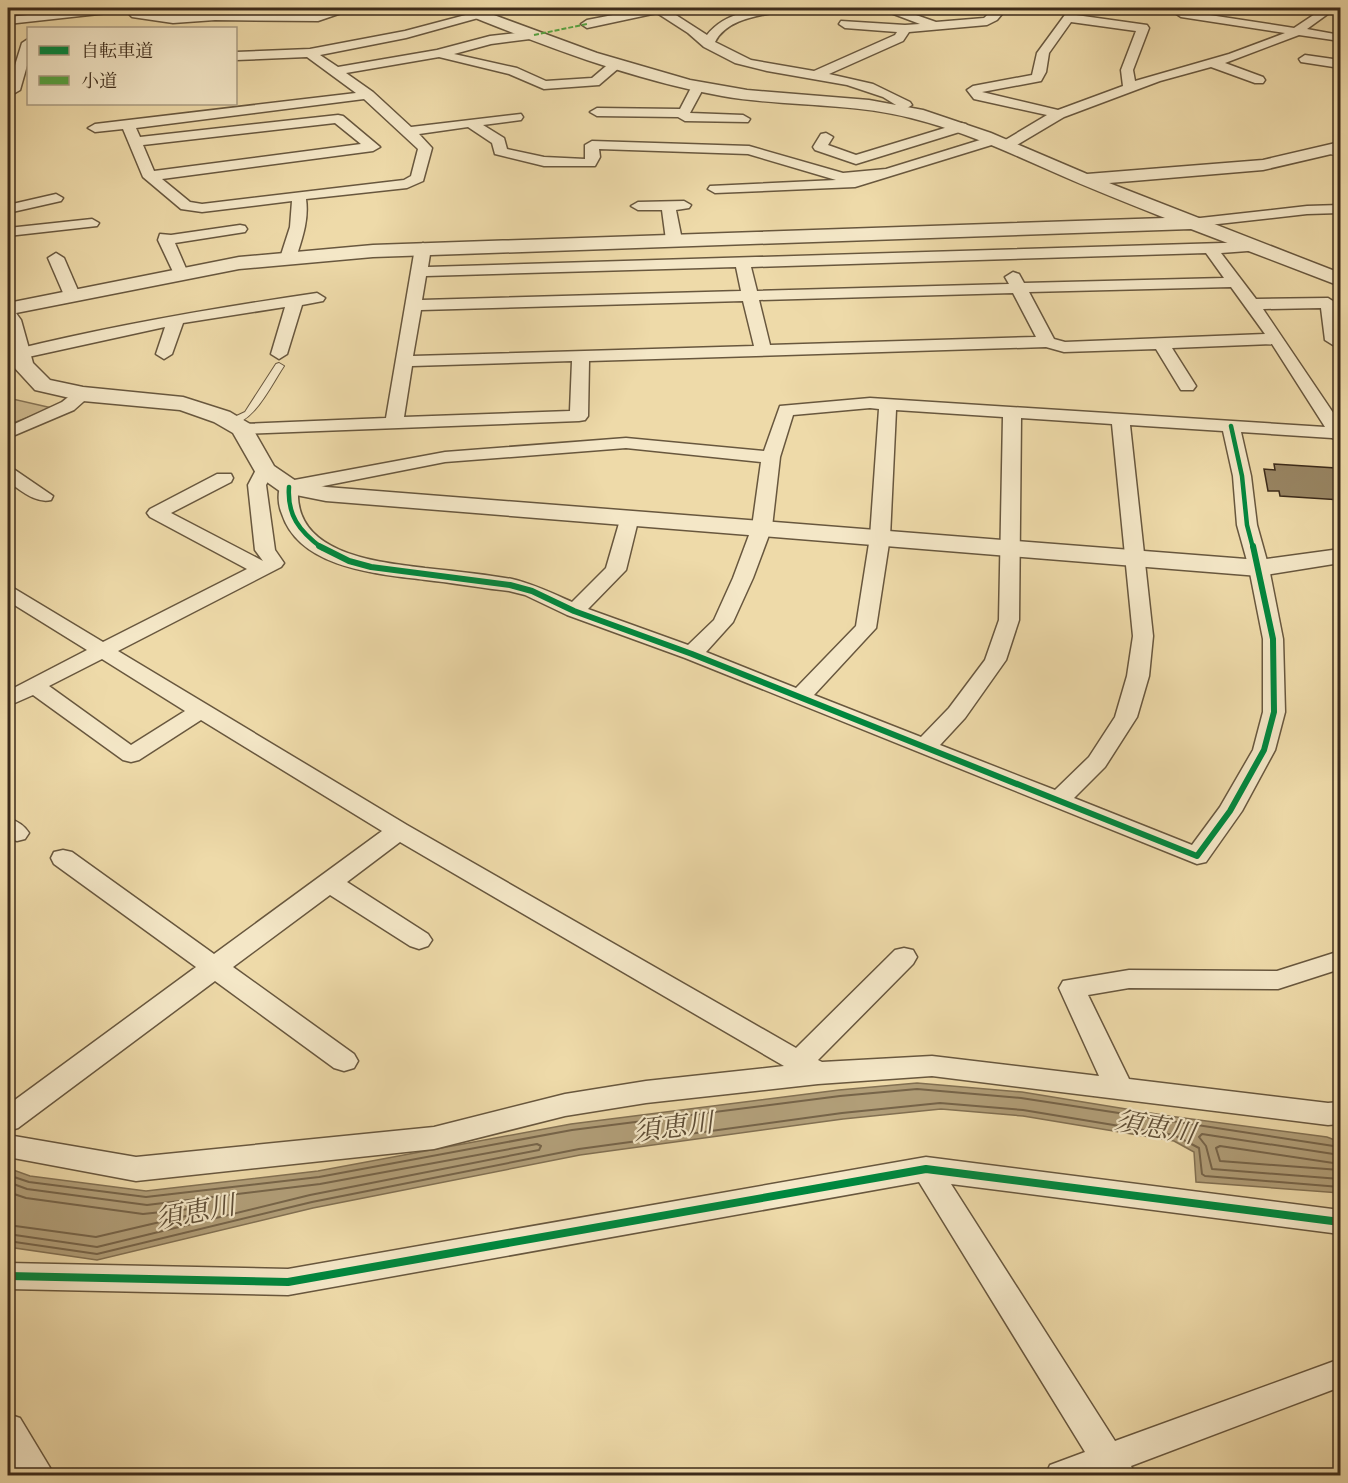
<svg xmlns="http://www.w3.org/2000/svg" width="1348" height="1483" viewBox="0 0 1348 1483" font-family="'EB Garamond','Noto Serif JP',serif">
<rect width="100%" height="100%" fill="#eedaa9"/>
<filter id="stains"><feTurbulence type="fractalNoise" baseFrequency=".00333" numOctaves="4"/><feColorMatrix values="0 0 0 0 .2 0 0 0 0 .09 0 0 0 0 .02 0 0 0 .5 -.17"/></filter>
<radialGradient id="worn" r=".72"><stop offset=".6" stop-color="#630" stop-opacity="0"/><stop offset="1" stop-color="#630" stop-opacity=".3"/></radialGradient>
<path fill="#d0bc91" stroke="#867456" stroke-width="1.5" d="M8 396V398L52 408 8 425Z"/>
<path fill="#b19e78" stroke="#827052" stroke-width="1.5" d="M917 1083 1022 1092 1169 1116 1327 1137 1340 1142V1193L1196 1182 1194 1152 1174 1141 1023 1116 941 1109 843 1119 580 1155 313 1208 97 1260 8 1247V1168L30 1176 146 1191 318 1171 571 1124 839 1090Z"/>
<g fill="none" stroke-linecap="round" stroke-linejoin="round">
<g stroke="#766449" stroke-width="2">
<path d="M1340 1155 1202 1134 1199 1137 1206 1146 1212 1169 1340 1179"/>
<path d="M1340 1164 1220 1146 1216 1148 1220 1161 1340 1170"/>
<path d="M8 1175 29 1182 146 1197 319 1177 572 1130 840 1096 917 1089 1021 1098 1340 1147"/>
<path d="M8 1182 27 1189 147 1205 320 1184 537 1144 541 1146 539 1150 310 1195 97 1247 8 1234"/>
<path d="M8 1192 26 1198 143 1214 190 1209 193 1212 190 1215 96 1237 8 1225"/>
<path d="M8 1241 97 1254 312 1202 579 1149 842 1113 940 1103 1023 1110 1174 1135 1199 1148 1202 1174 1205 1176 1340 1187"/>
</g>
</g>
<path fill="#998664" stroke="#3c2b1a" stroke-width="1.5" d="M1274 464 1336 468 1337 474H1341V500L1280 496 1279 491H1268L1264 469 1275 470Z"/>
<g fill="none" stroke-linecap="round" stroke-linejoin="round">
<g stroke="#68573e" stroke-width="2">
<g id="service">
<path d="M1327 149 1340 153V157L1327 153Z"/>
<path d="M279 363 284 366C271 385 253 426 228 424V420L245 412 276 364Z"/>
</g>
</g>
<g stroke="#68573e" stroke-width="3">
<g id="minor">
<path d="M97 8H136L140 12 173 15 215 12 318 13 339 8H356L318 21 215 20 173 23 132 17 126 11 8 24V17Z"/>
<path d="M492 8H509L507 10 406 38 320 55 338 67 437 50 490 36 534 31 538 32V38L491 44 454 54 517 68 546 81 592 78 612 61H620L622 64 620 67 599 85 544 89 509 74 439 57 346 73 373 92 411 127 521 114 523 117 521 120 483 125 504 138 507 149 544 157 585 159V145L592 141 749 146 843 173 886 169 993 136 1000 140 998 143 855 187 715 193 708 189 710 186 836 180 748 154 599 149 600 157 595 166H544L495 154 492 143 468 127 419 134 432 148 423 181 407 188 306 199C309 220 302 239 296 258L288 263 280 258 290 227 292 201 202 212 181 209 143 177 123 129 95 132 88 128 95 124 356 93 307 57 236 60V52L310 49 405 31ZM364 99 418 149 411 176 404 180 202 204 190 202 162 179 373 151 380 147 343 116 338 115 140 137 136 128ZM335 123 361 144 154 171 143 145Z"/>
<path d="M649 8H665L707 35C726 11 759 8 787 8L786 10C762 16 728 17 715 42L751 60 814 71 895 35 897 32 845 28 839 24 841 21 905 25 920 24 883 10 882 8H896L936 22 984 18 995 8H1007L997 20 987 25 909 32 903 41 829 74 873 84 910 102 912 105 897 114 890 110 896 105 883 97 847 85 767 71 735 63 704 47 688 33 657 13 587 28 581 24 587 20Z"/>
<path d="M1070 8H1080L1076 15 1147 25 1149 28 1133 70 1135 81 1229 54 1285 33 1181 17 1172 11 1178 8H1197L1196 10 1190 12 1294 28 1324 8H1336L1307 29 1340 35V41L1299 35 1225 63 1263 77 1265 80 1263 83H1255L1211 67 1160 81 1064 117 1012 148H1002L1000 145 1002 142 1047 115 974 99 967 90 973 86 1032 75 1037 53ZM1071 22 1136 31 1121 70 1123 86 1058 110 982 92 1041 81 1046 72 1049 53Z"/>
<path d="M28 39V62L20 90 8 97V88L22 43Z"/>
<path d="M1305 55 1340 60V68L1301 62 1299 59Z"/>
<path d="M698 83 704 87 690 113 743 115 750 119 748 122 685 121 678 117 597 116 590 112 597 108 680 109 693 84Z"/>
<path d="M961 123 966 124 968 127 966 130 856 164 815 150 813 147 821 134 826 133 833 137 828 145 856 155Z"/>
<path d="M56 194 63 198 61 201 8 213V205Z"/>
<path d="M684 201 691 205 689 208 676 210 682 240 674 245 666 240 662 210H638L631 206 638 202Z"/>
<path d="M1340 205V213L1307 214 1191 227 1184 223 1191 219 1307 206Z"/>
<path d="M92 219 99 223 97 226 8 236V228Z"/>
<path d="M240 225 245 226 247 229 245 232 175 243 188 273 180 278 175 276 158 240 160 234 171 235Z"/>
<path d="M1256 242 1264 247 1261 250 1221 253 1256 299 1328 298 1336 303 1340 341 1333 345 1325 340 1321 308 1263 309 1340 423V441L1332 438 1241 432 1251 476 1257 525 1269 568 1283 639 1285 712 1275 750 1242 811 1206 862 1197 864 685 658 567 615 525 595 509 591C481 588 454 583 426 580 379 574 300 569 282 514 278 505 277 491 282 483L289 481 445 452 626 438 764 451 780 406 870 398 1325 427 1272 344 1172 348 1196 386 1193 390H1181L1156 349 1064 352 1046 347 589 361 588 416 585 420 579 421 242 434 236 433 233 429 236 425 242 424 386 418 415 248 423 243 431 248 428 267ZM1206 253 1224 278 1024 283 1019 274 1013 272 1005 277 1009 284 757 291 751 267ZM736 267 741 291 422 300 426 276ZM1231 287 1265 334 1065 342 1054 339 1029 292ZM1013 293 1036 337 770 345 759 300ZM743 301 754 346 413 356 421 310ZM572 361 570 411 404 417 412 366ZM870 408 879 409 870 537 856 626 796 688 706 652 733 622 753 578 772 527 780 457 793 415ZM896 410 1003 417 999 620 985 660 949 708 921 737 814 695 876 628 890 537ZM1021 418 1112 424 1133 636 1127 676 1115 717 1089 757 1055 790 940 745 965 718 1006 660 1019 620ZM1130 425 1223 431 1233 476 1237 525 1249 568 1263 639V712L1253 750 1220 807 1192 845 1074 798 1105 767 1137 717 1149 676 1153 636ZM626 448 761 462 752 527 733 578 714 620 688 645 588 609 626 570 639 517 636 513H622L606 568 572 602C552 593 533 584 512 579 483 574 454 571 425 568 379 562 295 555 298 491L445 462Z"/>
<path d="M56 253 64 258 80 295 78 298H66L64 295 48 258Z"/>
<path d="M317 293 325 298 323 301 302 305 287 354 279 359 271 354 285 307 183 323 172 354 164 359 156 354 165 327 19 359 11 354 13 350C114 325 215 308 317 293Z"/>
<path d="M83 389 89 390 92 394 74 410 8 438V427L62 402 77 390Z"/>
<path d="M265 464 272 466 274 470 266 485 275 550 284 563 281 567 118 651 407 825 796 1048 895 950 904 948 913 950 917 957 913 964 818 1060 822 1062 932 1056 1099 1076 1059 988 1063 981 1129 970 1277 971 1340 951V969L1278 989 1129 988 1088 995 1129 1079 1328 1103 1340 1102V1124L1328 1125 932 1076 818 1084 646 1103 565 1116 434 1149 136 1181 8 1157V1135L136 1157 434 1127 565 1094 646 1081 784 1066 400 842 347 882 428 934 432 940 428 946 419 949 410 946 330 895 233 967 354 1054 358 1061 354 1068 344 1071 334 1068 215 981 18 1128 8 1131V1105L196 967 54 864 51 858 54 852 63 850 72 852 214 954 382 831 201 720 139 760 131 762 123 760 33 695 8 706V691L87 650 8 601V587L15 589 103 642 247 569 150 517 147 513 150 509 217 474H231L233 478 231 482 171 513 263 561 255 550 248 485 258 466ZM102 659 185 711 131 745 49 686Z"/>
<path d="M8 468 15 470 53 496 51 500C35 504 20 489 8 482Z"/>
<path d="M8 818C17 821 24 825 29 833L25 839 17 841 8 838Z"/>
<path d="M926 1157 1340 1210V1234L951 1184 1115 1441 1340 1359V1387L1131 1466 1136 1476H1045L1050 1465 1085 1452 919 1182 288 1295 8 1289V1263L288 1269Z"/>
<path d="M8 1414 20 1418 55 1476H19L8 1457Z"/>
</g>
</g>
<g stroke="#68573e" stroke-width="3">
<path id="tertiary" d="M456 8H475L597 53 690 80 747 90 869 100 923 110 991 133 1087 174 1263 160 1340 142V152L1263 170 1109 183 1340 273V286L1191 229 373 257 239 269 16 313 21 320 33 363 50 380 83 387 183 397 230 412 250 424 274 466 296 481 326 487 1259 560 1340 549V563L1259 576 326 501 281 492 257 475 233 433 214 422 180 410 83 401 35 390 12 365 8 346V303L239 257 373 245 1165 218C1127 203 1089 188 1051 171 1006 151 960 130 911 118 849 102 784 107 722 96 630 79 544 46 458 11Z"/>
</g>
<use href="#service" fill="#f4e7c7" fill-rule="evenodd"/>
<use href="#minor" fill="#f4e7c7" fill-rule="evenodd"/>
<use href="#tertiary" fill="#f4e7c7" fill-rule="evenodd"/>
<path stroke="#54a440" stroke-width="2" stroke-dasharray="5 2" stroke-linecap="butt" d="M534 35 587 24"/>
<g stroke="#f4e7c7" stroke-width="8">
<g id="cycleway-far2">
<path d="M1231 426 1242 476 1247 525 1253 548"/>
<path d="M289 487C287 515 299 531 322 548"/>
</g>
</g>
<g stroke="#f4e7c7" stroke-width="10">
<path id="cycleway-far1" d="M319 546 349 561 371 567 510 585 532 591 574 611 692 654 1197 856 1230 811 1264 750 1274 712 1273 639 1253 546"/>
</g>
<g stroke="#f4e7c7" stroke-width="11">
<path id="cycleway" d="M8 1276 288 1282 926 1169 1340 1222"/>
</g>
<use href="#cycleway-far2" stroke="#00873e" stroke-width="4.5"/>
<use href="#cycleway-far1" stroke="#00873e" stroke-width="6"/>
<use href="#cycleway" stroke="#00873e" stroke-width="8"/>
</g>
<g text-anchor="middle" stroke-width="4.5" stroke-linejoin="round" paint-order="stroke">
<g font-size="27" font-style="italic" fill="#5f4e36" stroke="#f4e7c7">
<text transform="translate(673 1127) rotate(-7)" y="9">須恵川</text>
<text transform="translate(1155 1127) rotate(10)" y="9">須恵川</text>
<text transform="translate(195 1212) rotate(-11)" y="9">須恵川</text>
</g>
</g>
<rect width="1348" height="1483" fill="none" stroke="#eedaa9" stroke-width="30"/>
<rect x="9" y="9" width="1330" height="1465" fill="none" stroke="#3c2b1a" stroke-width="3"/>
<rect x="15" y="15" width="1318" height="1453" fill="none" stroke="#3c2b1a" stroke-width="1.5"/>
<rect x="27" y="27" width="210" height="78" fill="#f4e7c7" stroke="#aa9c82" stroke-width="1.5"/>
<rect x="39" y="46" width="30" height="9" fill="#00873e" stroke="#aa9c82" stroke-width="1.5"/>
<text x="81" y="57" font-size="18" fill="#3c2b1a">自転車道</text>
<rect x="39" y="76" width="30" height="9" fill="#54a440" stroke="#aa9c82" stroke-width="1.5"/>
<text x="81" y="87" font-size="18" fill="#3c2b1a">小道</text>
<rect width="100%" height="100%" filter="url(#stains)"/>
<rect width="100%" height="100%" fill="url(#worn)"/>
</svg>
